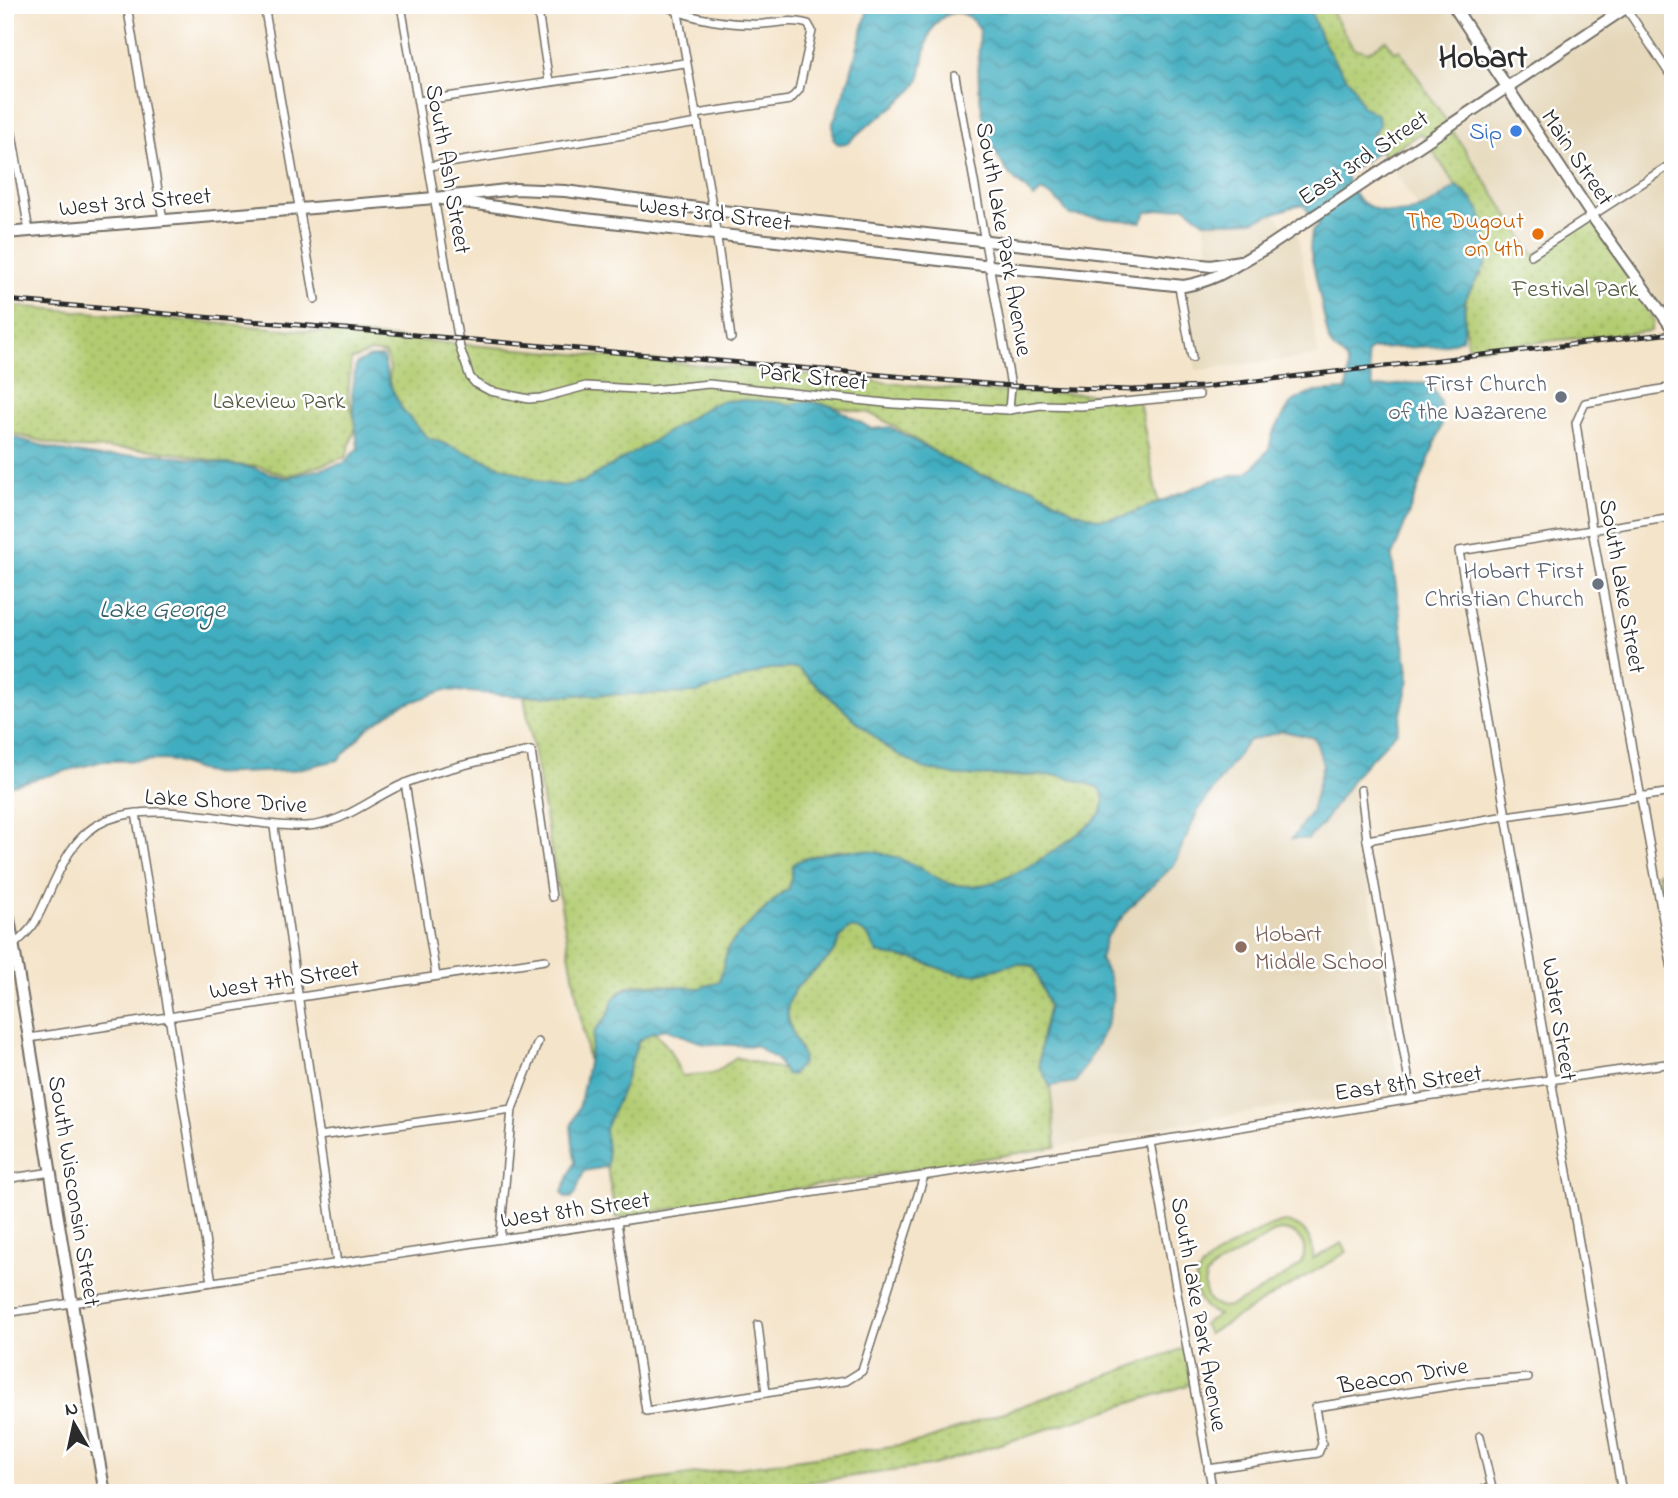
<svg xmlns="http://www.w3.org/2000/svg" width="1678" height="1498" viewBox="0 0 1678 1498" font-family="'Indie Flower',sans-serif">
<defs>
<pattern id="green-dots" width="8" height="8" patternUnits="userSpaceOnUse" patternTransform="scale(1.75)"><rect width="8" height="8" fill="#b2cc71"/><path d="M2 2h.1M6 6h.1" fill="none" stroke="#99af62" stroke-width="1.8" stroke-linecap="round"/></pattern>
<pattern id="water-waves" width="16" height="10" patternUnits="userSpaceOnUse" patternTransform="scale(1.75)"><rect width="16" height="10" fill="#41adc0"/><path d="M0 5q4-4 8 0t8 0" fill="none" stroke="#378d9c"/></pattern>
</defs>
<rect width="100%" height="100%" fill="#fff"/>
<filter id="ink" filterUnits="userSpaceOnUse"><feTurbulence type="fractalNoise" baseFrequency=".0143" numOctaves="2"/><feDisplacementMap in="SourceGraphic" scale="14" xChannelSelector="R" yChannelSelector="G"/><feConvolveMatrix kernelMatrix="1 2 1 2 8 2 1 2 1" color-interpolation-filters="sRGB"/></filter>
<filter id="wash" filterUnits="userSpaceOnUse"><feTurbulence type="fractalNoise" baseFrequency=".00686" numOctaves="4" result="noise"/><feDisplacementMap in="SourceGraphic" scale="28" xChannelSelector="R" yChannelSelector="G"/><feGaussianBlur stdDeviation="1.57" result="paint"/><feColorMatrix in="noise" values="0 0 0 0 0 0 0 0 0 0 0 0 0 0 0 0 0 1.4 0 .05"/><feComposite in="paint" operator="in"/></filter>
<g filter="url(#wash)">
<rect width="100%" height="100%" fill="#f4e4ca"/>
<g fill="#e4d6b7">
<path d="M1328 5H1451L1505 87 1449 124 1398 50 1394 52H1367L1353 48Z"/>
<path d="M1454 5H1623L1673 81V197L1667 201 1673 210V326Z"/>
<path d="M1632 5H1673V54L1662 61 1627 9Z"/>
<path d="M1507 90 1592 219 1534 255 1451 126Z"/>
<path d="M1427 141 1456 186 1442 197 1419 209 1390 165Z"/>
<path d="M1276 214 1288 232 1242 259 1210 265 1204 222 1252 221Z"/>
<path d="M1297 229 1319 356 1196 370 1182 288 1191 287Z"/>
<path d="M1283 731 1315 737 1323 763 1311 812 1293 839 1308 838 1323 823 1352 780 1399 1089 1157 1127 1141 1133 1056 1147 1050 1086 1076 1082 1110 981 1100 959 1109 935 1131 906 1174 865 1198 811 1248 741Z"/>
</g>
<g fill="url(#green-dots)" stroke="#6e7c4e" stroke-width="2">
<path d="M1296 5H1328L1353 48 1368 52 1386 40 1394 52 1399 49 1534 255 1592 219 1654 320 1651 331 1468 349C1465 321 1458 295 1481 275L1487 236 1484 225 1465 192 1456 186 1421 133 1384 156Z"/>
<path d="M5 305 738 368 972 391 1138 395 1158 502 1125 516 1099 519 1074 511 1032 487 976 473 953 463 891 424 869 413 805 401 789 405 744 400 721 401 709 406 640 449 582 482 563 486 543 483 427 437 403 411 389 383 390 368 385 354 371 352 351 360 348 395 356 426 346 457 288 476 261 467 228 464 182 454 145 449 70 448 5 432Z"/>
<path d="M797 668 888 749 1004 777 1058 775 1099 787C1110 803 1102 816 1087 827 1058 849 1012 883 974 886 963 886 948 885 938 880 933 877 929 874 924 871 875 849 848 841 796 862L793 865 789 890 783 892 738 935 728 948 719 982C691 1000 653 973 624 989 611 996 614 1006 607 1016 604 1020 600 1024 596 1028L623 1088 638 1041 654 1032 668 1047 682 1076 715 1073 736 1057 783 1070 786 1074 803 1057C789 1023 775 1004 808 976 816 969 826 962 832 954 840 944 839 935 850 928 861 929 869 931 872 942 881 947 892 954 902 958 907 959 912 958 918 960 935 967 951 974 970 974 993 975 1012 957 1034 967L1049 1006 1042 1035 1039 1065 1050 1086 1056 1147 616 1218 524 696 697 693 769 669Z"/>
<path d="M1673 870V957L1657 872Z"/>
<path d="M1184 1348 1191 1384 930 1466 723 1493H563L920 1442Z"/>
</g>
<path fill="#b2cc71" stroke="#6e7c4e" stroke-width="2" fill-rule="evenodd" d="M1287 1222C1306 1227 1314 1240 1313 1259L1342 1243 1347 1252 1208 1334 1203 1324 1218 1315C1199 1308 1187 1286 1202 1268 1212 1255 1271 1222 1287 1222ZM1284 1230C1303 1234 1310 1250 1299 1266 1289 1274 1277 1280 1266 1287 1247 1298 1211 1326 1204 1286L1206 1277 1212 1269 1273 1233Z"/>
<path fill="url(#water-waves)" stroke="#366c76" stroke-width="2" d="M869 5H1308L1321 37 1334 60 1355 89 1362 106 1378 115 1379 125 1372 136 1380 150 1346 174C1352 209 1389 219 1419 209 1433 205 1445 194 1456 186L1472 199 1481 213 1487 236 1486 264 1464 301 1465 322 1462 339 1442 346 1373 349 1368 351 1367 355 1373 388 1412 383 1430 384 1440 401 1442 424 1392 558 1409 679 1397 732 1357 773 1323 823 1308 839H1292L1311 812 1323 764 1315 738 1283 731 1248 741 1198 811 1174 865 1131 906 1106 938 1100 959C1103 965 1107 972 1110 979 1121 1014 1092 1053 1076 1082L1050 1086 1039 1065 1042 1035 1049 1006 1034 967C1013 957 993 974 971 974 946 974 934 964 913 959 900 956 889 958 877 952 869 937 867 930 850 928 838 936 840 943 832 954 826 962 816 969 808 976 775 1004 788 1023 803 1057L802 1063 792 1075 786 1074 776 1059 756 1046 705 1044 665 1029 654 1032 638 1041 623 1088 605 1129 608 1161 607 1167 584 1171 575 1194 571 1198H565L562 1192 575 1162 571 1127 580 1104 594 1032 609 1014 613 999 627 988 644 985 699 988 719 982 728 948 738 935 783 892 789 890 793 865 796 862C838 845 880 846 920 868 941 880 948 887 974 886 1012 883 1058 849 1087 827 1102 816 1110 803 1099 787L1058 775 958 776 923 768 888 749 797 668 769 669 697 693 516 696 445 690 401 706 369 727 338 760 289 771 211 774 168 760 103 761 9 786 5 784V435L62 451 101 457 157 454 248 467 286 478 344 463 358 448 352 394 356 364 370 357H383L389 383 403 411 427 437 543 483 563 486 582 482 640 449 709 406 722 401 744 400 777 402 789 405 805 401 832 406 872 429 890 427 954 463 981 475 1032 487 1074 511 1099 519 1125 516 1213 480 1246 473 1251 470 1269 449 1273 433 1291 403 1301 397 1315 392 1346 390C1348 379 1352 362 1341 354 1335 349 1333 350 1329 341L1310 249 1312 231 1319 225 1303 205H1298L1252 221 1235 222H1204L1185 206 1147 212 1141 222 1070 215 1054 197 1041 191 1034 198C1026 188 1014 181 1007 171 977 129 976 78 980 29 972 19 964 9 950 14 918 24 929 72 914 88 895 109 868 122 848 143L838 144 833 139V123L850 76Z"/>
</g>
<g filter="url(#ink)">
<g fill="none" stroke-linecap="round" stroke-linejoin="round">
<g stroke="#716c63" stroke-width="10">
<g id="street">
<path d="M127 5 163 220"/>
<path d="M264 5 315 299"/>
<path d="M401 5 460 348 470 377 475 383 490 391 529 399 541 398 586 386 651 390 709 384 894 404 1009 410 1041 405 1081 406 1199 395"/>
<path d="M537 5 549 82"/>
<path d="M664 5C692 20 732 25 763 24 779 23 792 19 808 24L812 31 799 90 790 100 696 114"/>
<path d="M1626 8 1673 79"/>
<path d="M678 13 713 210 731 338"/>
<path d="M955 76 1011 386 1009 410"/>
<path d="M5 94 29 231"/>
<path d="M418 101 685 63"/>
<path d="M430 166 698 123"/>
<path d="M1531 255 1673 163"/>
<path d="M1179 287 1192 358"/>
<path d="M1673 387 1585 403 1576 423 1592 529 1673 974"/>
<path d="M405 783 436 976"/>
<path d="M1361 790 1367 840 1412 1099"/>
<path d="M136 813 212 1282"/>
<path d="M274 827 337 1264"/>
<path d="M1367 840 1506 816 1673 792"/>
<path d="M14 945C21 938 31 930 35 922 55 886 65 837 107 820 162 798 246 828 306 826 343 825 375 795 408 782 448 767 488 759 531 751L552 897"/>
<path d="M29 1038 545 960"/>
<path d="M319 1136 512 1109"/>
<path d="M1150 1142 1213 1493"/>
<path d="M5 1179 52 1172"/>
<path d="M617 1222 646 1411 846 1381 862 1371 924 1176"/>
<path d="M500 1239 512 1109 538 1042"/>
<path d="M5 1313 1150 1142 1412 1099 1673 1063"/>
<path d="M758 1325 766 1393"/>
<path d="M1480 1436 1493 1493"/>
<path d="M1208 1469 1318 1453 1322 1444 1316 1407 1467 1383 1528 1378"/>
<path d="M1462 1493 1492 1488"/>
<path d="M1622 1493 1506 816 1459 551 1673 517"/>
</g>
</g>
<g stroke="#716c63" stroke-width="14">
<g id="secondary">
<path d="M1453 5 1592 216 1673 329"/>
<path d="M435 198 559 216 991 266 1184 286C1222 279 1235 264 1268 247L1630 5"/>
<path d="M5 233 435 198 515 189 565 191 713 210 1211 266 1240 261"/>
<path d="M5 896C40 1095 68 1295 105 1493"/>
</g>
</g>
<use href="#street" stroke="#fff" stroke-width="7"/>
<use href="#secondary" stroke="#fff" stroke-width="10"/>
<g stroke="#2b2b2b" stroke-width="5">
<path id="rail" d="M5 300 1011 386 1131 390 1203 387 1673 333"/>
</g>
<use href="#rail" stroke="#fff" stroke-width="2.5" stroke-dasharray="8" stroke-linecap="butt"/>
</g>
</g>
<circle fill="#3f7fe0" stroke="#fff" stroke-width="2.5" cx="1516" cy="131" r="7"/>
<circle fill="#e8710a" stroke="#fff" stroke-width="2.5" cx="1538" cy="234" r="7"/>
<g fill="#6b7280" stroke="#fff" stroke-width="2.5">
<circle cx="1561" cy="397" r="7"/>
<circle cx="1598" cy="584" r="7"/>
</g>
<circle fill="#8d6e63" stroke="#fff" stroke-width="2.5" cx="1241" cy="947" r="7"/>
<g text-anchor="middle" stroke-width="5" stroke-linejoin="round" paint-order="stroke">
<g font-size="24" fill="#366cbe" stroke="#fff" text-anchor="end">
<text x="1502" y="139">Sip</text>
</g>
<g font-size="24" fill="#2b2b2b" stroke="#fff">
<text transform="translate(1363 157) rotate(-34)" y="8">East 3rd Street</text>
<text transform="translate(1578 157) rotate(56)" y="8">Main Street</text>
<text transform="translate(449 169) rotate(80)" y="8">South Ash Street</text>
<text transform="translate(135 201) rotate(-5)" y="8">West 3rd Street</text>
<text transform="translate(715 213) rotate(7)" y="8">West 3rd Street</text>
<text transform="translate(1005 239) rotate(80)" y="8">South Lake Park Avenue</text>
<text transform="translate(813 376) rotate(6)" y="8">Park Street</text>
<text transform="translate(1623 586) rotate(80)" y="8">South Lake Street</text>
<text transform="translate(226 800) rotate(3)" y="8">Lake Shore Drive</text>
<text transform="translate(284 979) rotate(-9)" y="8">West 7th Street</text>
<text transform="translate(1560 1019) rotate(81)" y="8">Water Street</text>
<text transform="translate(1408 1082) rotate(-8)" y="8">East 8th Street</text>
<text transform="translate(75 1191) rotate(81)" y="8">South Wisconsin Street</text>
<text transform="translate(575 1209) rotate(-8)" y="8">West 8th Street</text>
<text transform="translate(1200 1314) rotate(80)" y="8">South Lake Park Avenue</text>
<text transform="translate(1403 1375) rotate(-9)" y="8">Beacon Drive</text>
</g>
<g font-size="24" fill="#c56008" stroke="#fff" text-anchor="end">
<text x="1524" y="228">The Dugout<tspan x="1524" dy="28">on 4th</tspan></text>
</g>
<g font-size="24" fill="#545b40" stroke="#fff">
<text x="1575" y="296">Festival Park</text>
<text x="279" y="408">Lakeview Park</text>
</g>
<g font-size="24" fill="#5b616d" stroke="#fff" text-anchor="end">
<text x="1547" y="391">First Church<tspan x="1547" dy="28">of the Nazarene</tspan></text>
<text x="1584" y="578">Hobart First<tspan x="1584" dy="28">Christian Church</tspan></text>
</g>
<g font-size="24" fill="#785e54" stroke="#fff" text-anchor="start">
<text x="1255" y="941">Hobart<tspan x="1255" dy="28">Middle School</tspan></text>
</g>
<g font-size="26" font-style="italic" fill="#345f67" stroke="#fff">
<text x="162" y="617">Lake George</text>
</g>
<g font-size="32" font-weight="bold" fill="#2b2b2b" stroke="#fff">
<text x="1483" y="67">Hobart</text>
</g>
</g>
<rect width="1678" height="1498" fill="none" stroke="#fff" stroke-width="28"/>
<g transform="translate(74 1424) rotate(351)" stroke="#ffffff" stroke-width="5" paint-order="stroke">
<path d="M0-5L12 26L0 18L-12 26Z" fill="#2b2b2b"/>
<text y="-10" font-size="19" font-weight="bold" text-anchor="middle" fill="#2b2b2b">N</text>
</g>
</svg>
